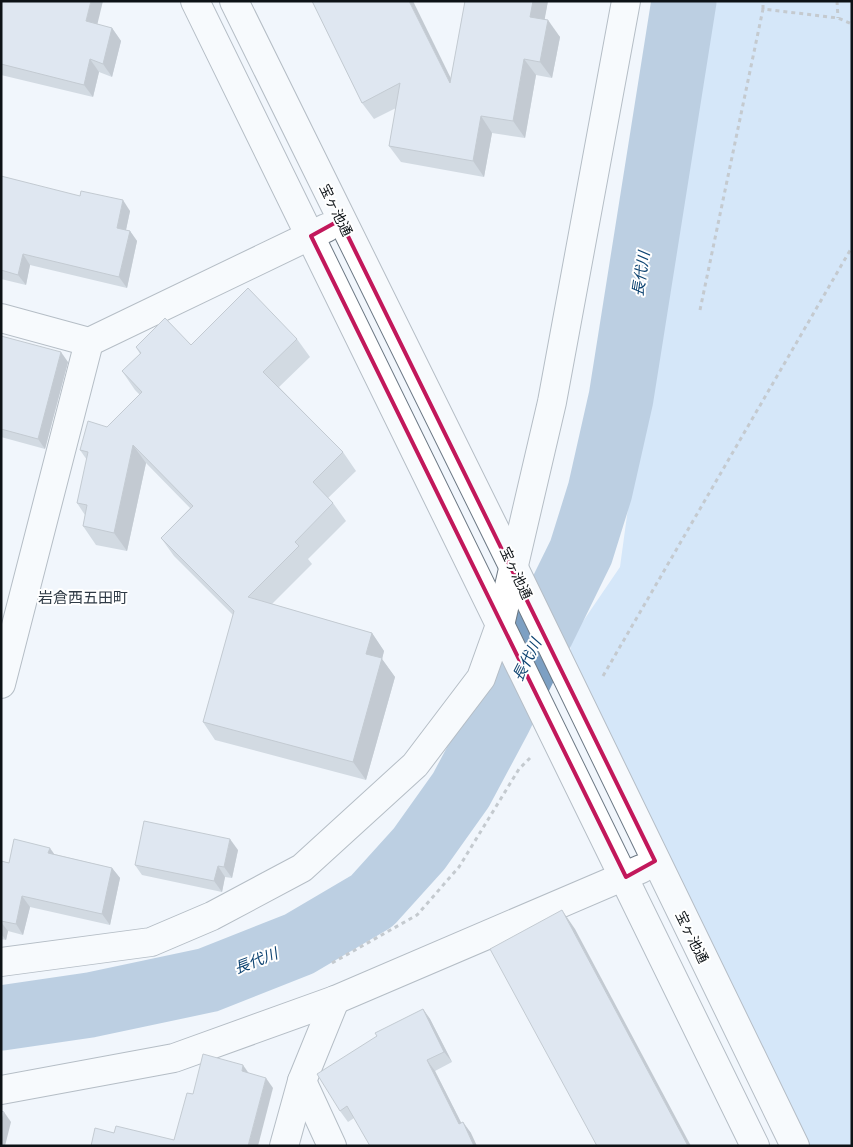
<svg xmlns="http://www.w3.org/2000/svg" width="853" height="1147" viewBox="0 0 853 1147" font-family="Raleway,'Noto Sans JP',sans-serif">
<rect width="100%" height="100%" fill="#f1f6fc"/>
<path fill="#b3d4f7" d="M706 1H852V1146H805L565 674 573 636 620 567 674 170Z"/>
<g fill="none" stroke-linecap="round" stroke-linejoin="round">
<path stroke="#7da0c3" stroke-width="65" d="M1 1018 90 1005 208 980 299 944 372 901 419 849 461 790 499 719 581 552 600 491 621 398 684 1"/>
<g stroke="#6d7985" stroke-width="30">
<g id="minor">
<path d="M195 1 755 1146"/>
<path d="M234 1 513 566 795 1146"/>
<path d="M1 318 89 342 326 228"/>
<path d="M1 684 89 342"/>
<path d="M1 962 151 942 212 916 302 868 415 765 481 678 500 625 552 402 626 1"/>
<path d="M302 1081 332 1146"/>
<path d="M1 1090 174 1058 335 1000 641 869"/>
<path d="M284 1146 302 1081 335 1000"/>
</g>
</g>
<g stroke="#8f9499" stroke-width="3" stroke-dasharray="4 4" stroke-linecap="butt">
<path d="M837 1 838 18"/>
<path d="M763 9V1"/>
<path d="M700 310 763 9 838 18 852 24"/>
<path d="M603 676 852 247"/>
<path d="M332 963 417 915 459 867 519 769 530 758"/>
</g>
<use href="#minor" stroke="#fff" stroke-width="28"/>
</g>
<g fill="#adb8c4">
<path d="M1 1 112 28 121 41 112 77 99 72 93 97 1 75Z"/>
<path d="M312 1 451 78 465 1H548L544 20 560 37 552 78 536 75 525 138 492 133 484 177 401 162 389 146 396 108 374 119 362 103Z"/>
<path d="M1 176 130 211 126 230 130 231 137 241 127 288 30 265 26 285 1 279Z"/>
<path d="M1 336 68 362 45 449 1 437Z"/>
<path d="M297 339 310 357 279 387 343 452 356 471 328 498 333 503 346 521 308 559 312 564 272 604 372 633 384 651 382 659 395 677 366 780 215 740 203 722 233 615 174 556 161 538 190 508 146 463 127 551 96 545 83 526 85 515 77 503 87 460 80 450 107 427 140 395 135 390 122 371 140 354 136 347 191 345Z"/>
<path d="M238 850 232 878 225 877 222 892 142 875 135 865Z"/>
<path d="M54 854 112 868 120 878 110 925 30 907 23 935 8 931 6 940 1 939V861L9 863Z"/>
<path d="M423 1009 430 1019 452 1062 435 1071 461 1123 471 1133 354 1118 348 1122 340 1111Z"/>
</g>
<g fill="#8d96a0">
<path d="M91 1H103L95 34 86 21Z"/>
<path d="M409 1H413L461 99 450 83Z"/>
<path d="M533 1H548L542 34 530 17Z"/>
<path d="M548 20 560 37 552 78 540 62Z"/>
<path d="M112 28 121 41 112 77 103 64Z"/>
<path d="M90 59 99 72 93 97 84 85Z"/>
<path d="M524 59 536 75 525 138 513 121Z"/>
<path d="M481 116 492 133 484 177 473 161Z"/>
<path d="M123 200 130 211 124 239 117 228Z"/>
<path d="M130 231 137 241 127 288 119 277Z"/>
<path d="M23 254 30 265 26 285 18 275Z"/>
<path d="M61 352 68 362 45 449 38 439Z"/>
<path d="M133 445 146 463 127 551 114 533Z"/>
<path d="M372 633 384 651 382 659 395 677 366 780 353 762 366 654Z"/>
<path d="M230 839 238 850 232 878 224 867Z"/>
<path d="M50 848 57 858 48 853Z"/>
<path d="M218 866 225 877 222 892 214 881Z"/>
<path d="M112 868 120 878 110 925 102 914Z"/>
<path d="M22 896 30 907 23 935 16 924Z"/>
<path d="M562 910 575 929 691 1146H688Z"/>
<path d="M1 922 8 931 6 940 1 934Z"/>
<path d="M423 1009 430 1019 452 1062 444 1052Z"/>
<path d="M427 1060 435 1071 467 1134 459 1124Z"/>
<path d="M243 1065 250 1075 242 1071Z"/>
<path d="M266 1078 273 1088 258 1146H248Z"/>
<path d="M4 1112 11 1122 5 1146H1V1124Z"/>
<path d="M463 1122 471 1133 477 1146H474Z"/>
</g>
<g fill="#c9d6e4" stroke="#8d96a0">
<path d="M1 1H91L86 21 112 28 103 64 90 59 84 85 1 64Z"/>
<path d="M312 1H409L450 83 465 1H533L530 17 548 20 540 62 524 59 513 121 481 116 473 161 389 146 400 83 362 103Z"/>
<path d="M1 176 80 196 81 191 123 200 117 228 130 231 119 277 23 254 18 275 1 270Z"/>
<path d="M248 288 297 339 263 372 343 452 313 482 333 503 295 542 299 546 248 597 372 633 366 654 382 658 353 762 203 722 234 611 161 538 193 506 133 445 114 533 83 526 87 505 77 503 88 452 80 450 88 421 107 427 142 392 122 371 141 353 136 347 165 318 191 345Z"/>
<path d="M1 336 61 352 38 439 1 429Z"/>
<path d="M144 821 230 839 224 867 218 866 214 881 135 865Z"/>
<path d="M14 839 50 848 48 853 112 868 102 914 22 896 16 924 1 921V861L9 863Z"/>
<path d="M562 910 688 1146H597L490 949Z"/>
<path d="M423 1009 444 1052 427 1060 459 1124 463 1122 474 1146H370L347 1106 340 1111 317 1074 377 1036 375 1033Z"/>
<path d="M203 1054 243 1065 242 1071 266 1078 248 1146H91L95 1128 114 1133 116 1126 174 1140 187 1093 193 1094Z"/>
<path d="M1 1111 4 1112 1 1124Z"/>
</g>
<path d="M0 0H853V1147H0ZM340 220 655 861 626 877 311 236Z" fill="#f1f6fc" fill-opacity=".55" fill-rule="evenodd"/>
<path fill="none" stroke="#c2185b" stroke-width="4" stroke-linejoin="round" d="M340 220 655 861 626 877 311 236Z"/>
<g text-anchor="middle" stroke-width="4" stroke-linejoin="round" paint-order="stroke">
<g font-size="14" fill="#0d1216" stroke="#fff">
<text transform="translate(336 210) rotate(64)" y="5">宝ヶ池通</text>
<text transform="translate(516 573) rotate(65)" y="5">宝ヶ池通</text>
<text transform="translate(692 937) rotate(64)" y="5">宝ヶ池通</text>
</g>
<g font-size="15" font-style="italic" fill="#0e4472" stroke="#fff">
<text transform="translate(641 274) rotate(-81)" y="5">長代川</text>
<text transform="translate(527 660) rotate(-63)" y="5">長代川</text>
<text transform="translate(256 961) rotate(-21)" y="5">長代川</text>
</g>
<g font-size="15" fill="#303b46" stroke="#fff">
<text x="83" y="603">岩倉西五田町</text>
</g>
</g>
<rect width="853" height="1147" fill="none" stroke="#0d1216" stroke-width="5"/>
</svg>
